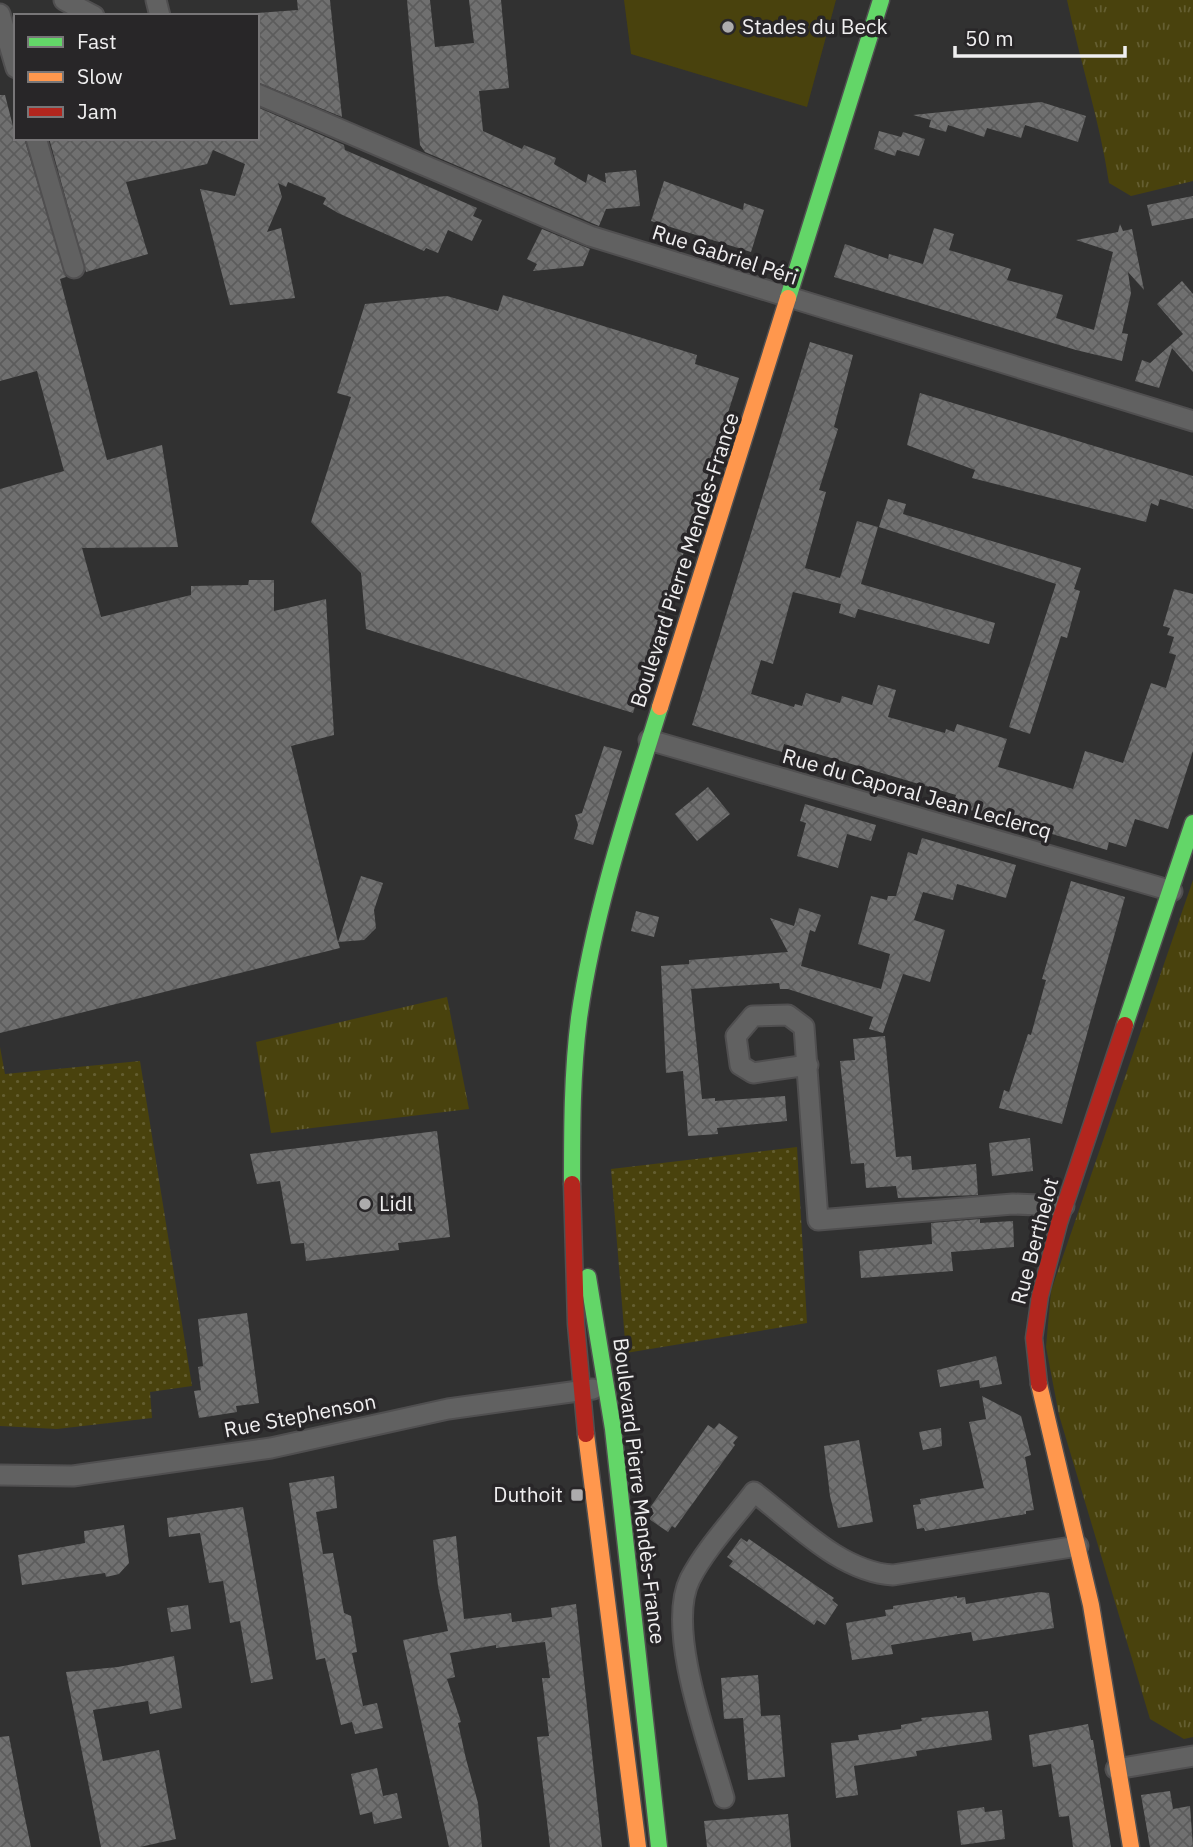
<svg xmlns="http://www.w3.org/2000/svg" width="1193" height="1847" viewBox="0 0 1193 1847" font-family="'IBM Plex Sans',sans-serif">
<defs>
<pattern id="grass-tufts" width="24" height="20" patternUnits="userSpaceOnUse" patternTransform="scale(1.75)"><rect width="24" height="20" fill="#49420d"/><path d="M3 7l-1-3M5 7V3M7 7l1-3M15 17l-1-3M17 17v-4M19 17l1-3" fill="none" stroke="#645e31"/></pattern>
<pattern id="garden-dots" width="8" height="8" patternUnits="userSpaceOnUse" patternTransform="scale(1.75)"><rect width="8" height="8" fill="#49420d"/><path d="M2 2h.1M6 6h.1" fill="none" stroke="#645e31" stroke-width="1.8" stroke-linecap="round"/></pattern>
<pattern id="building-cross-hatch" width="8" height="8" patternUnits="userSpaceOnUse" patternTransform="scale(1.75)"><rect width="8" height="8" fill="#707070"/><path d="M0 0l8 8M0 8l8-8" fill="none" stroke="#5c5c5c"/></pattern>
</defs>
<rect width="100%" height="100%" fill="#313131"/>
<g fill="url(#grass-tufts)">
<path d="M1067 0H1193V181L1131 196 1109 183C1100 121 1080 62 1067 0Z"/>
<path d="M1193 880V1737L1184 1739 1150 1719 1059 1415 1046 1347 1051 1291Z"/>
<path d="M447 997 469 1109 271 1133 256 1042Z"/>
</g>
<g fill="url(#garden-dots)">
<path d="M0 1047 5 1074 140 1061 192 1386 150 1392 152 1418 57 1429 0 1426Z"/>
<path d="M797 1147 807 1323 626 1353 611 1169Z"/>
</g>
<path fill="#49420d" d="M624 0H836L807 107 631 54Z"/>
<g fill="url(#building-cross-hatch)">
<path d="M297 0H330L342 117 257 82V13L298 10Z"/>
<path d="M407 0H430L435 47 474 43 469 0H501L509 88 479 91 483 131 522 149 524 145 556 158 554 164 586 183 588 174 606 183 605 173 636 170 640 206 606 209 599 226 425 152 420 145Z"/>
<path d="M0 95H5L16 138H24L66 277 60 279 107 460 162 445 178 547 82 548 101 617 191 595V586L248 585 249 580H274V611L326 599 334 735 291 746 338 942 361 876 383 883 374 910 376 928 364 940 338 942 340 948 0 1033V489L64 471 37 371 0 381Z"/>
<path d="M1041 102 1086 116 1078 142 1025 125 1021 138 987 128 984 137 948 125 946 132 929 127 931 120 913 115Z"/>
<path d="M257 107 344 145 345 150 477 208 473 216 482 220 472 241 448 230 438 253 426 248 424 251 338 213 323 204 326 198 288 182 286 187 278 183 282 197 267 232 281 228 295 298 230 305 200 189 235 196 245 164 213 150 207 164 126 182 148 254 86 272 49 138H257Z"/>
<path d="M879 131 901 137 903 132 925 139 919 156 897 150 895 156 874 149Z"/>
<path d="M664 181 743 210 744 203 764 210 751 252 651 221Z"/>
<path d="M1193 196V218L1152 226 1147 205Z"/>
<path d="M1120 224 1123 231 1132 229 1144 290 1128 272 1131 293 1122 333 1128 334 1122 361 1076 350 834 277 845 244 888 259 889 254 923 264 934 228 954 234 949 250 1011 269 1007 280 1063 295 1056 318 1094 330 1113 252 1076 240 1118 232Z"/>
<path d="M542 229 590 249 583 266 533 271 537 264 527 259Z"/>
<path d="M1182 281 1193 294V372L1172 348 1159 388 1135 381 1142 360 1150 363 1183 334 1157 304Z"/>
<path d="M503 295 697 355 695 364 739 378 633 713 366 629 361 573 311 522 351 397 337 393 365 304 447 296 498 311Z"/>
<path d="M810 342 853 355 834 427 838 429 819 490 826 492 805 568 840 578 857 521 878 527 861 584 995 623 989 644 858 609 855 618 839 613 841 604 793 592 773 664 761 660 751 694 794 707 795 704 802 706 806 693 840 703 842 696 872 705 878 685 896 690 888 717 945 733 946 729 954 732 957 724 1007 739 998 767 1073 789 1085 751 1123 763 1151 683 1166 688 1176 655 1169 653 1174 637 1167 635 1170 628 1163 626 1174 589 1193 594V751L1168 829 1135 819 1126 847 1109 842 1107 850 953 805 956 795 784 744 782 752 692 725Z"/>
<path d="M920 393 1193 476V509L1160 499 1158 506 1151 503 1146 522 972 478 975 470 907 445Z"/>
<path d="M888 499 906 504 903 514 1081 568 1074 589 1080 591 1067 638 1061 636 1030 734 1009 727 1056 584 879 527Z"/>
<path d="M604 746 622 751 593 845 574 839 578 825 575 815 582 813Z"/>
<path d="M708 787 730 814 697 841 675 814Z"/>
<path d="M805 804 876 825 871 841 847 834 838 868 797 856 806 823 800 821Z"/>
<path d="M922 838 1016 865 1006 898 957 884 953 900 923 892 914 920 945 930 930 982 903 974 883 1033 869 1029 873 1017 788 989H780L779 983 691 989 702 1099 715 1098V1101L785 1096 787 1121 717 1128 718 1134 688 1136 683 1071 666 1073 661 966 689 964V960L788 952 770 918 794 926 799 908 821 915 815 932 810 930 801 966 881 989 890 954 858 944 871 896 887 900 888 896H896L908 852 917 855Z"/>
<path d="M1071 881 1125 897 1062 1124 999 1108 1004 1090 1009 1092 1028 1034 1031 1035 1046 980 1042 979Z"/>
<path d="M636 911 659 917 654 937 631 931Z"/>
<path d="M885 1036 896 1157 911 1156 912 1170 976 1164 978 1195 898 1198 896 1186 866 1188 864 1163 851 1164 840 1061 855 1060 853 1039Z"/>
<path d="M437 1131 450 1237 398 1243 399 1250 306 1261 304 1243 291 1244 280 1181 257 1184 250 1154Z"/>
<path d="M1030 1138 1033 1171 992 1176 989 1143Z"/>
<path d="M980 1219V1223L1013 1221 1014 1247 951 1252 953 1271 861 1278 859 1251 932 1244 931 1223Z"/>
<path d="M247 1313 259 1403 236 1406 237 1412 199 1418 194 1391 201 1390 198 1367 203 1366 198 1319Z"/>
<path d="M996 1356 1002 1384 980 1388 979 1380 940 1387 937 1370Z"/>
<path d="M982 1396 1021 1416 1031 1455 1025 1457 1034 1510 1026 1511V1514L925 1531 924 1528 917 1529 913 1505 921 1504 920 1499 984 1488 969 1422 986 1419Z"/>
<path d="M719 1423 738 1437 733 1443 735 1445 675 1528 672 1526 668 1532 649 1519 654 1513 649 1509 708 1425 714 1429Z"/>
<path d="M941 1428 942 1446 923 1450 919 1432Z"/>
<path d="M859 1440 873 1522 838 1528 830 1496 824 1446Z"/>
<path d="M334 1476 337 1508 316 1512 323 1554 333 1553 344 1613 351 1616 357 1652 352 1653 363 1706 377 1703 383 1728 355 1734 352 1722 341 1725 325 1658 316 1660 289 1483Z"/>
<path d="M243 1507 273 1679 251 1683 240 1621 230 1623 223 1581 209 1583 200 1533 169 1537 167 1518Z"/>
<path d="M124 1525 129 1563 119 1574 106 1577 105 1573 22 1585 18 1555 85 1543 84 1531Z"/>
<path d="M456 1536 464 1619 511 1613 512 1622 552 1617 551 1608 576 1604 602 1847H550L537 1737 549 1736 542 1678H550L545 1642 496 1648V1645L450 1653 455 1677 447 1679 461 1722 458 1723 466 1759 478 1803 482 1847H449L403 1640 448 1631 438 1586 433 1540Z"/>
<path d="M741 1538 747 1542 749 1539 834 1598 832 1600 838 1605 825 1625 817 1620 814 1625 729 1566 733 1561 727 1557Z"/>
<path d="M1040 1592 1049 1593 1054 1628 973 1641 971 1632 891 1645 893 1654 852 1660 846 1623 886 1616 885 1610 893 1609V1606L932 1600 957 1596V1598L965 1597 966 1604Z"/>
<path d="M188 1605 191 1629 171 1632 167 1608Z"/>
<path d="M174 1656 182 1708 150 1714 148 1701 93 1710 103 1761 159 1750 176 1839 140 1847H101L66 1672 118 1667Z"/>
<path d="M758 1675 761 1716 780 1715 785 1777 748 1780 743 1718 724 1719 721 1678Z"/>
<path d="M988 1711 992 1740 916 1751 917 1756 854 1766 858 1795 836 1798 831 1743 859 1740 858 1735 901 1729V1725L922 1721 921 1718Z"/>
<path d="M1088 1724 1091 1740H1093L1111 1847H1073L1069 1816 1059 1817 1051 1764 1033 1767 1029 1735Z"/>
<path d="M9 1736 22 1804 31 1847H0V1737Z"/>
<path d="M377 1768 383 1796 397 1793 402 1818 374 1824 372 1812 360 1815 351 1774Z"/>
<path d="M1170 1791 1173 1809 1190 1806 1193 1847H1150L1141 1795Z"/>
<path d="M984 1807 985 1812 1002 1810 1005 1839 961 1845 957 1811Z"/>
<path d="M788 1814 791 1847H707L704 1821Z"/>
</g>
<g fill="none" stroke-linecap="round" stroke-linejoin="round">
<g stroke="#504f50" stroke-width="23">
<g id="street">
<path d="M64 0 94 16"/>
<path d="M156 0 160 16"/>
<path d="M0 14 16 68"/>
<path d="M257 94 590 236 1193 421"/>
<path d="M36 138 74 268"/>
<path d="M649 740 1172 891"/>
<path d="M808 1065 753 1073 740 1065 736 1036 753 1016 788 1015 804 1027 818 1220 1013 1204 1064 1206"/>
<path d="M0 1475 73 1476 271 1448 448 1409 593 1389"/>
<path d="M1116 1769 1193 1756"/>
<path d="M724 1798C709 1745 665 1629 690 1579 706 1548 733 1520 754 1492 795 1523 840 1572 893 1575L1078 1546"/>
</g>
</g>
<g stroke="#504f50" stroke-width="19">
<g id="fast">
<path d="M788 298 881 0"/>
<path d="M1125 1025 1193 823"/>
<path d="M572 1184C572 1129 572 1073 579 1018 594 912 628 810 660 707"/>
<path d="M588 1277 613 1429 659 1847"/>
</g>
</g>
<g stroke="#504f50" stroke-width="19">
<g id="slow">
<path d="M660 707 788 298"/>
<path d="M1039 1384 1091 1605 1131 1847"/>
<path d="M586 1434 638 1847"/>
</g>
</g>
<g stroke="#504f50" stroke-width="19">
<g id="jam">
<path d="M572 1184 576 1324 586 1434"/>
<path d="M1039 1384 1034 1338 1040 1296 1059 1223 1125 1025"/>
</g>
</g>
<use href="#street" stroke="#616161" stroke-width="19"/>
<use href="#fast" stroke="#63d668" stroke-width="16"/>
<use href="#slow" stroke="#ff974d" stroke-width="16"/>
<use href="#jam" stroke="#b3261e" stroke-width="16"/>
</g>
<g fill="#adacad" stroke="#282628" stroke-width="2.5">
<circle cx="728" cy="27" r="7"/>
<circle cx="365" cy="1204" r="7"/>
<rect x="570" y="1488" width="14" height="14" rx="3.5"/>
</g>
<g text-anchor="middle" stroke-width="7" stroke-linejoin="round" paint-order="stroke">
<g font-size="21" fill="#f0eff0" stroke="#282628" text-anchor="start">
<text x="742" y="34">Stades du Beck</text>
<text x="379" y="1211">Lidl</text>
<text x="563" y="1502" text-anchor="end">Duthoit</text>
</g>
<g font-size="21" fill="#f0eff0" stroke="#282628">
<text transform="translate(725 255) rotate(18)" y="7">Rue Gabriel Péri</text>
<text transform="translate(685 560) rotate(-72)" y="7">Boulevard Pierre Mendès-France</text>
<text transform="translate(917 794) rotate(16)" y="7">Rue du Caporal Jean Leclercq</text>
<text transform="translate(1035 1241) rotate(-75)" y="7">Rue Berthelot</text>
<text transform="translate(300 1416) rotate(-11)" y="7">Rue Stephenson</text>
<text transform="translate(639 1491) rotate(83)" y="7">Boulevard Pierre Mendès-France</text>
</g>
</g>
<rect x="14" y="14" width="245" height="126" fill="#282628" stroke="#787678" stroke-width="2"/>
<rect x="28" y="37" width="35" height="10" fill="#63d668" stroke="#787678" stroke-width="2"/>
<text x="77" y="49" font-size="21" fill="#f0eff0">Fast</text>
<rect x="28" y="72" width="35" height="10" fill="#ff974d" stroke="#787678" stroke-width="2"/>
<text x="77" y="84" font-size="21" fill="#f0eff0">Slow</text>
<rect x="28" y="107" width="35" height="10" fill="#b3261e" stroke="#787678" stroke-width="2"/>
<text x="77" y="119" font-size="21" fill="#f0eff0">Jam</text>
<path d="M955 46v10h170v-10" fill="none" stroke="#f0eff0" stroke-width="3.5"/>
<text x="965" y="46" font-size="21" fill="#f0eff0" stroke="#282628" stroke-width="5" paint-order="stroke">50 m</text>
</svg>
